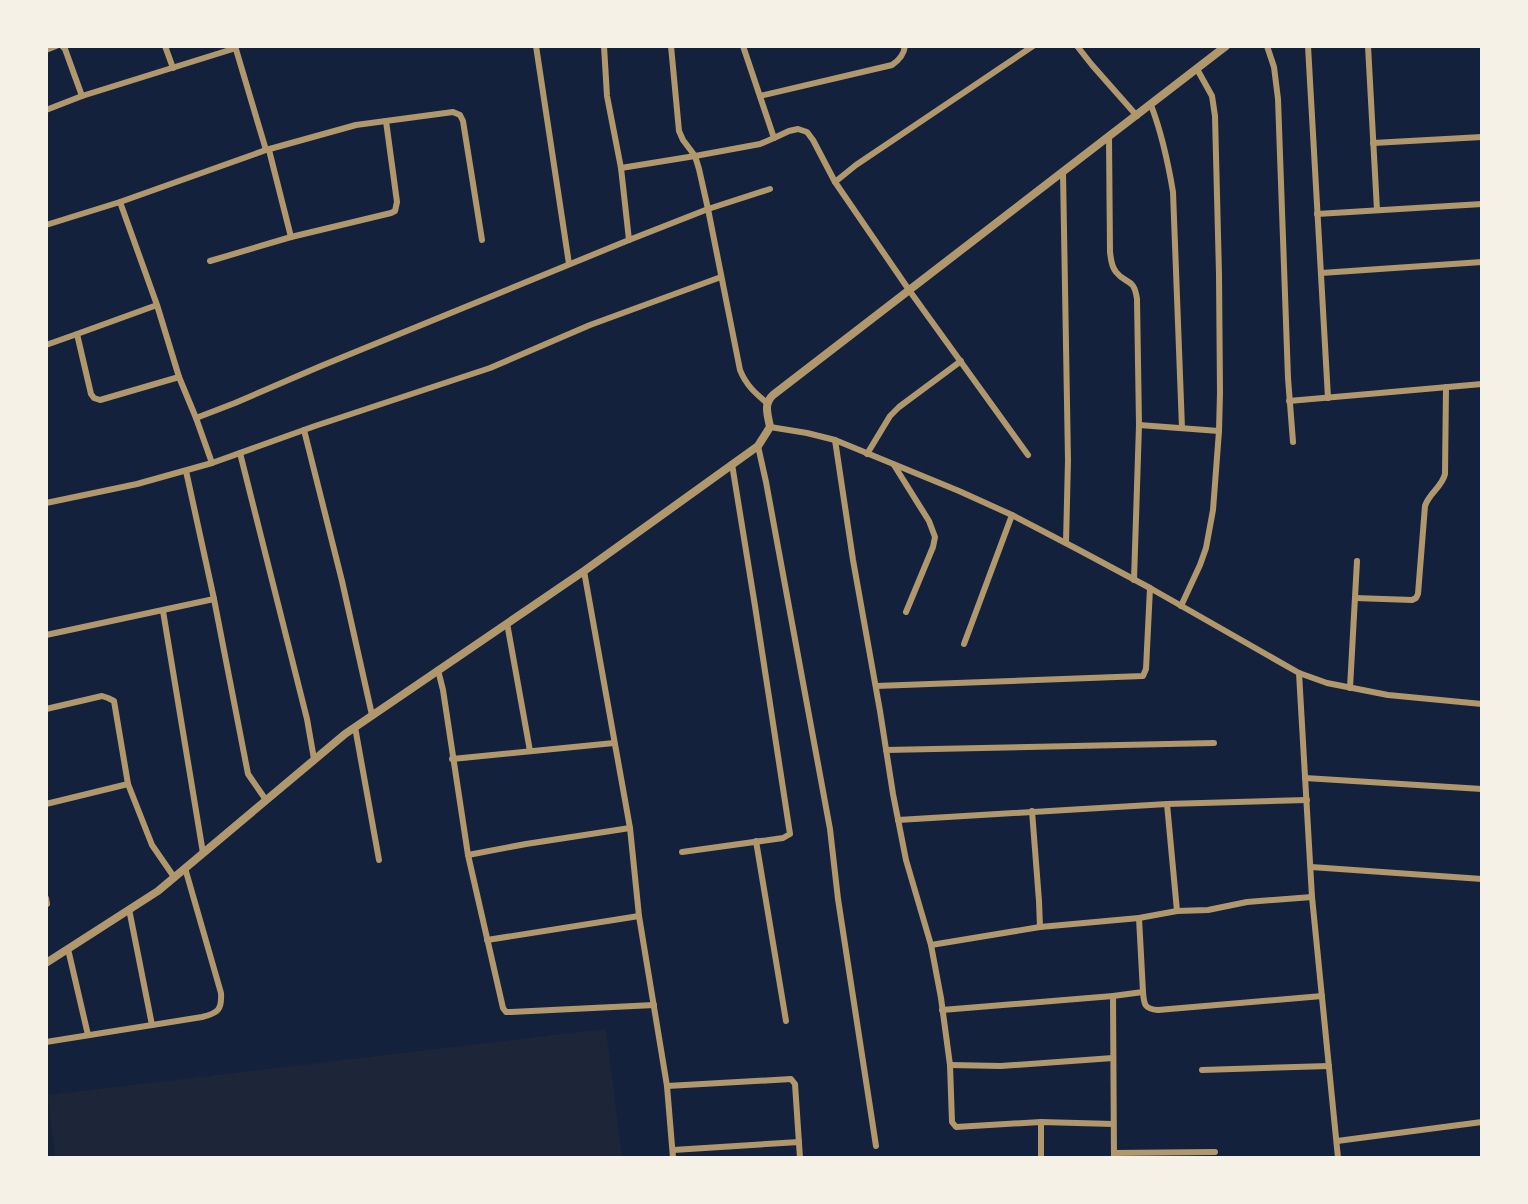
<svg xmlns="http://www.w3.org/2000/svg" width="1528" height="1204" viewBox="0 0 1528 1204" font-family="Ubuntu,sans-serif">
<rect width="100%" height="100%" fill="#14213d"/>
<path fill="#1d2539" d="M606 1029 622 1157H55L48 1095Z"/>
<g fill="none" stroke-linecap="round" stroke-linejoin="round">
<g stroke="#b1986c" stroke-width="6">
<path d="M62 46 65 49 82 96"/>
<path d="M165 46 173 68"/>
<path d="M235 46 266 150"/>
<path d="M536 46 569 264"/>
<path d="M604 46 607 96 621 168 629 240"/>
<path d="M671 46 679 131 683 140 695 156 699 169 708 209 740 370C746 385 755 393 767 403"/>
<path d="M743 46 774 138 789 131 798 129 807 132 813 140 835 182 909 290 1028 455"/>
<path d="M1077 46 1092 65 1137 116"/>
<path d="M1267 46 1274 67 1278 99 1288 378 1293 442"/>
<path d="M1308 46 1328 398"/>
<path d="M1368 46 1377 210"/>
<path d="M46 50 56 46"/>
<path d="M760 96 892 65C898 61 904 54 905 46"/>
<path d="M1151 105C1162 134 1168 162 1173 192L1182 428"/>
<path d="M46 110 82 96 236 48"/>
<path d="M1109 138 1110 252C1111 259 1111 266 1116 272 1126 285 1134 277 1137 299L1139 425 1134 580"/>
<path d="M1373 143 1482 137"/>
<path d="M269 150 291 237"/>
<path d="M621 168 695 156 760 144 774 138"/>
<path d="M1063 172 1068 460 1066 543"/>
<path d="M835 182 856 165 1033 46"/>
<path d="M120 202 157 305 179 377 100 400 94 398 91 394 77 334 157 305"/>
<path d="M1317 214 1482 204"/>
<path d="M46 225 120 202 266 150 356 125 453 112 460 115 463 121 482 240"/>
<path d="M210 261 291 237 391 213 395 211 397 202 386 121"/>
<path d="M1321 273 1482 262"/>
<path d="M46 345 77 334"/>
<path d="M179 377 196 418 212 463"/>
<path d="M1289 401 1482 384"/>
<path d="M196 418 235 403 321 366 629 240 708 209 770 189"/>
<path d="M1139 425 1219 431"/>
<path d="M770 427 807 433 835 440 959 491 1012 515 1079 550 1150 588 1299 673 1327 683 1388 695 1482 704"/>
<path d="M304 430 342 581 372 715"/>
<path d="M835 440 853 560 880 711 893 794 906 860 931 945 941 998 950 1065 952 1122 956 1127 1041 1122 1113 1124"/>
<path d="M758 446 766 482 830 829 838 899 876 1146"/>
<path d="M240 453 307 719 314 759"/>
<path d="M867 454 890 416 899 407 961 361"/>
<path d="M894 465 929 521 935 537 933 547 906 612"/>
<path d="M186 471 214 599 248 774 266 800"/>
<path d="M46 503 137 484 212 463 315 426 490 368 590 325 721 277"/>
<path d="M584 571 630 828 639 916 667 1086 673 1158"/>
<path d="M1355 598 1412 600 1416 598 1418 594 1425 506C1429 493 1442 487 1445 474L1446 387"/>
<path d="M1181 606 1200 565 1206 548 1213 510 1219 431 1220 393 1219 274 1215 116 1212 96 1197 69"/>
<path d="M163 611 203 853"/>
<path d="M507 623 530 751"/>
<path d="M46 635 214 599"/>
<path d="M964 644 1012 515"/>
<path d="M438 670 443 690 468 855 503 1008 506 1012H511L654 1005"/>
<path d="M1299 673 1312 897 1338 1158"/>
<path d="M876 686 1143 676 1146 669 1150 588"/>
<path d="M1350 688 1357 561"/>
<path d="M46 709 102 696 108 698 114 701 128 784 46 804"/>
<path d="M355 727 379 860"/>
<path d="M886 750 1214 743"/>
<path d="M452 759 614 743"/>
<path d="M1305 778 1482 789"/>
<path d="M128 784 152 845 174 877"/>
<path d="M1167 804 1177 911"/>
<path d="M1032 811 1039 901 1040 927"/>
<path d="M898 820 1167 804 1307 800"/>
<path d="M756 841 786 1021"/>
<path d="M682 852 783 838 790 834 755 606 732 464"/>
<path d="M468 855 526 844 630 828"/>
<path d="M1311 867 1482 879"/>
<path d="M46 898 47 904"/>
<path d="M129 909 152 1025"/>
<path d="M1139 918 1143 992C1144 1004 1144 1009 1158 1010L1322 996"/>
<path d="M487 940 639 916"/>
<path d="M931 945 1040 927 1139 918 1177 911 1208 910 1247 902 1312 897"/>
<path d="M68 949 88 1035"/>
<path d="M1113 996 1114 1158"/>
<path d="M942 1010 1113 996 1143 992"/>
<path d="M46 1042 202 1017C218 1013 222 1010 221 993L185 868"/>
<path d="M950 1065 1001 1066 1113 1058"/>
<path d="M1202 1070 1329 1066"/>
<path d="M667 1086 791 1079 795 1084 800 1158"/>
<path d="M1337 1141 1482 1122"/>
<path d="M673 1150 799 1142"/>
<path d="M1114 1153 1215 1152"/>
<path d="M1041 1158V1122"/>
</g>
<path stroke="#b1986c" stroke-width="8" d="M46 963 158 891 345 734 584 571 758 446 770 427C768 415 763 404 773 395L1226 46"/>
</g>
<rect width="1528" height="1204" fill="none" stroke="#f6f1e7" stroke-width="96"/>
</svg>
